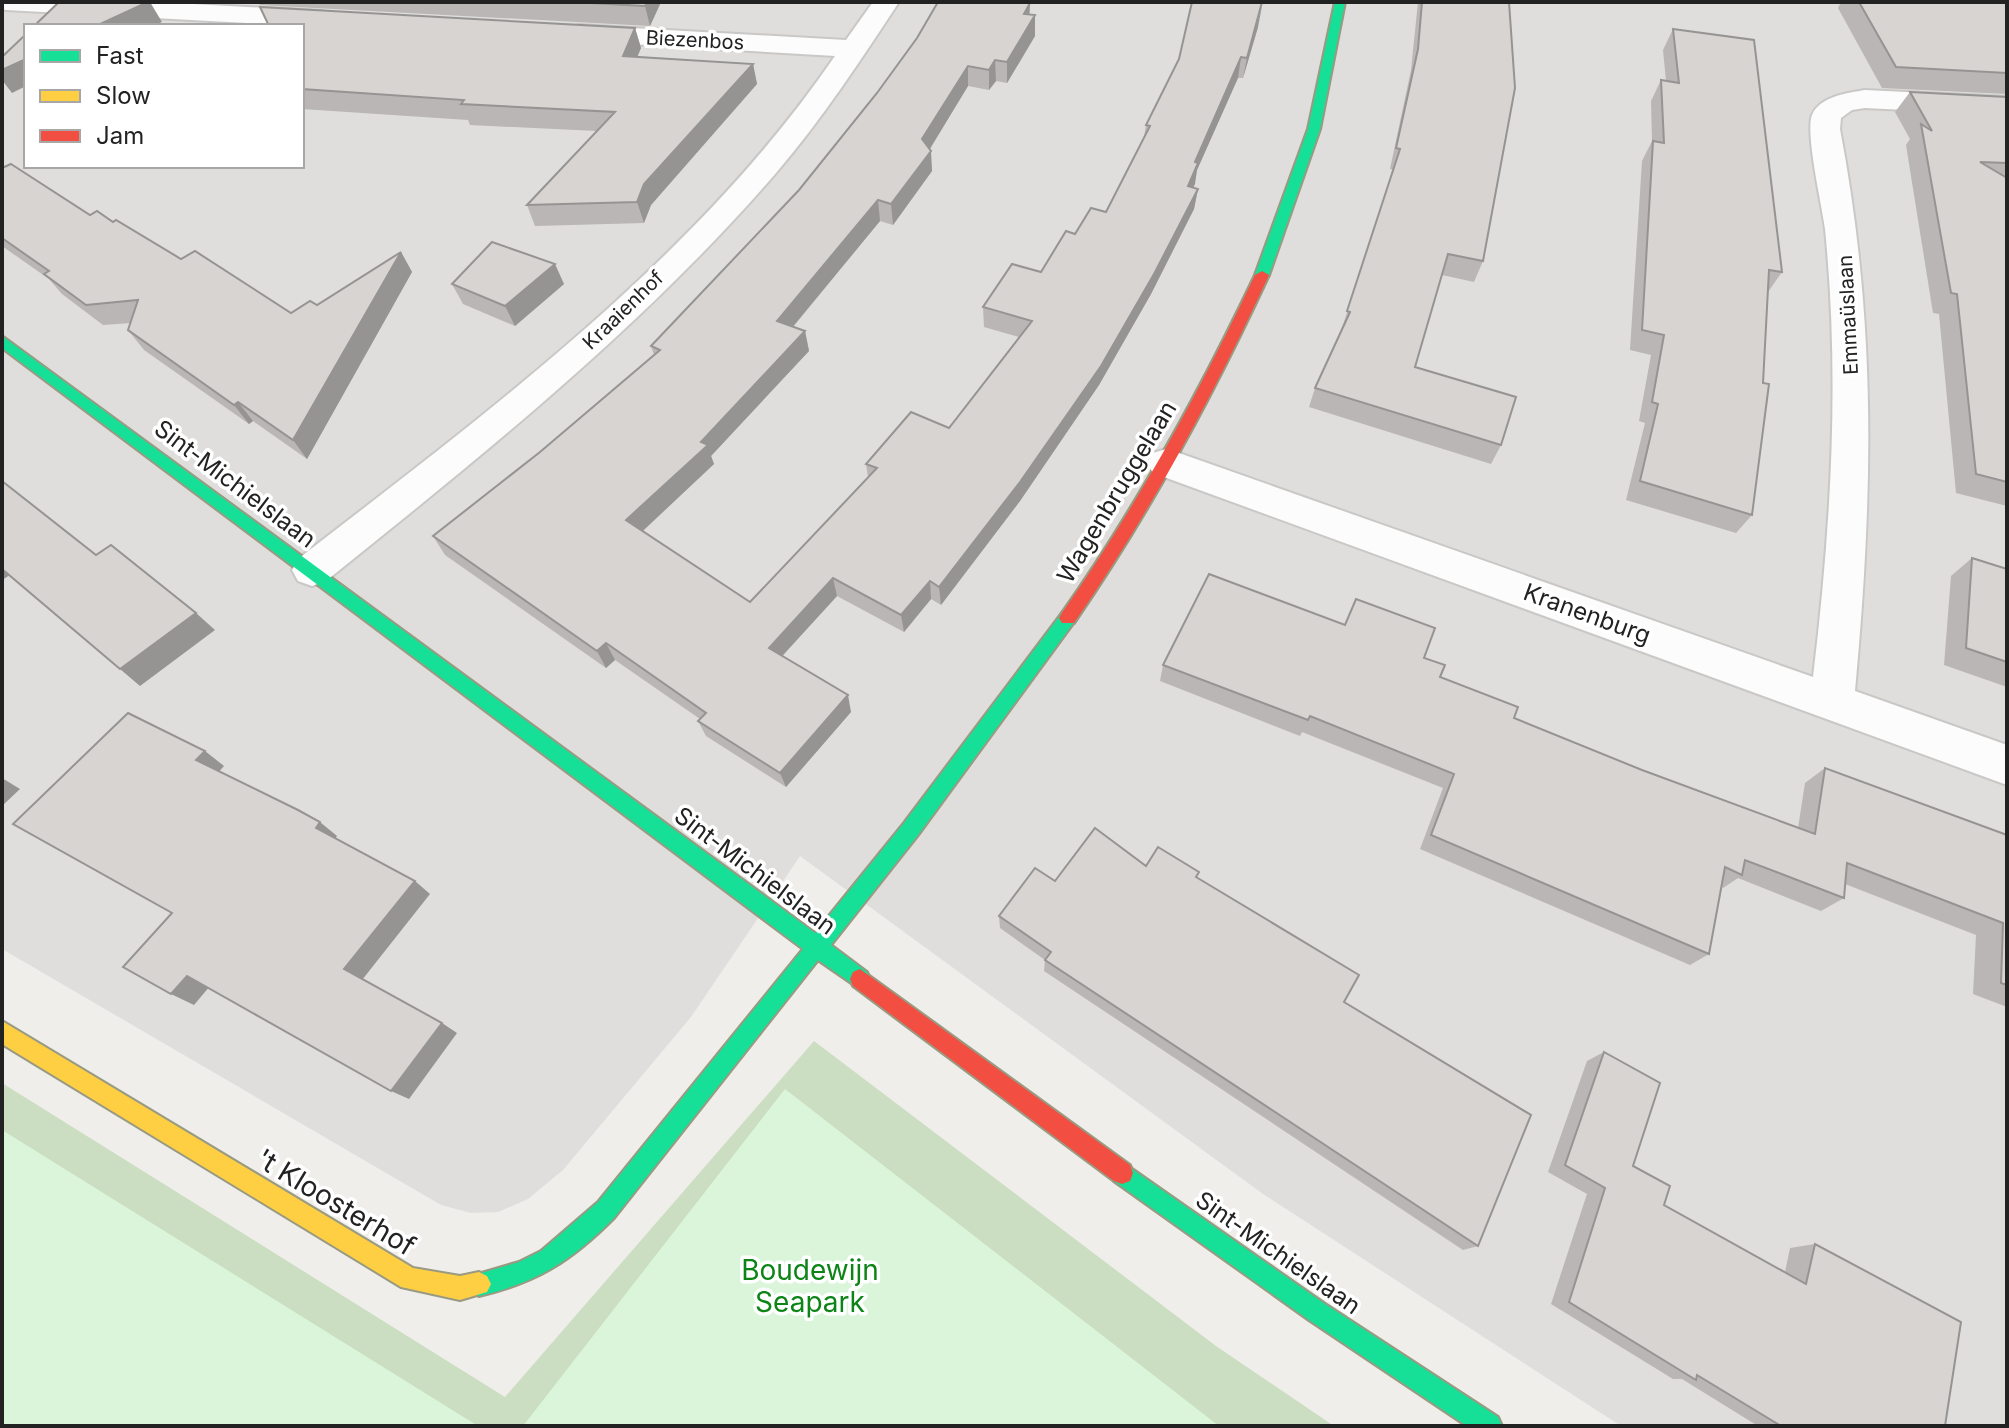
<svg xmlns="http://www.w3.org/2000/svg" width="2009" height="1428" viewBox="0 0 2009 1428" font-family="Inter,sans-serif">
<rect width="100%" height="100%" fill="#f0eeeb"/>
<path fill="#dfdedc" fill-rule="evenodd" d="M2 2H2007V1426H1621L1263 1194 800 856 691 1017 563 1170 528 1199 498 1212 471 1213 441 1205 2 949ZM26 26H302V166H26Z"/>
<path fill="#cbdec1" d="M814 1041 1216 1346 1334 1426H2V1083L505 1397Z"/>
<g fill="#daf5da">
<path d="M785 1089 1219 1426H523Z"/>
<path d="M2 1130 478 1426H2Z"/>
</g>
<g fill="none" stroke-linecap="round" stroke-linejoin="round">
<g stroke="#c9c8c7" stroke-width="4">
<g id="street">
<path d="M2 2H157L322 11 332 13 336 19 332 25 322 27 6 10 2 9Z"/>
<path d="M873 2H899C861 60 822 119 776 173 643 327 484 454 326 581L312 586 298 581 292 570 298 559C490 410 696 259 835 56L579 41 569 39 565 33 569 27 579 25 846 40Z"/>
<path d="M1865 90 2007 97V115L1865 108 1852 110 1841 118 1840 129C1877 324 1873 495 1855 691L2007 745V785L1153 473 1147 463 1153 453 1166 449 1179 453 1813 677C1831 528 1840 379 1825 229 1822 206 1805 133 1812 115 1820 96 1848 93 1865 90Z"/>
</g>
</g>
<g stroke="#999a82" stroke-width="4">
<g id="fast">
<path d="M1335 2H1345L1320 129 1269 275 1267 278H1257L1255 275 1308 129Z"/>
<path d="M2 336 815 933 904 823 1062 613 1068 611 1077 618 918 835 831 945 867 972 870 979 867 986 860 989 818 960 614 1218C571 1261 538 1282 479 1296L471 1292 467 1284 471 1276 519 1262 541 1251 598 1202 803 949 2 348Z"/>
<path d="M1122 1162 1325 1304 1498 1417 1502 1426H1467L1309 1320 1114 1181 1111 1173 1114 1165Z"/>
</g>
</g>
<g stroke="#999a82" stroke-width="4">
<path id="slow" d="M2 1021 413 1268 460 1276 479 1272 487 1276 491 1284 487 1292 460 1300 401 1287 2 1044Z"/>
</g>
<g stroke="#999a82" stroke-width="4">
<g id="jam">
<path d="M1262 271 1269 275C1213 396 1150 513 1074 623H1062L1059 618 1062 613C1137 506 1199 393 1255 275Z"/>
<path d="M860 969 1130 1165 1133 1173 1130 1181 1122 1184 1114 1181 853 986 850 979 853 972Z"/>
</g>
</g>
<use href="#street" fill="#fdfcfc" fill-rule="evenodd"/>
<use href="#fast" fill="#16e098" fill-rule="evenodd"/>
<use href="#slow" fill="#ffcf43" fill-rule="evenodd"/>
<use href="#jam" fill="#f24e42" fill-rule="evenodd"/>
</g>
<g fill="#b9b6b5">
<path d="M258 2H661L650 26 260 5Z"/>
<path d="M1418 2H1509L1483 261 1474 282 1442 275 1415 367 1501 445 1491 464 1309 407 1315 388 1341 331 1394 170 1390 169 1411 70Z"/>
<path d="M1841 2H2007V94L1882 88 1838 8Z"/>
<path d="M1030 3 1029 15 1035 36 1007 83 996 81 989 90 968 86 930 149 932 171 893 225 880 221 793 327 805 331 809 351 711 456 714 464 643 531 750 602 868 477 866 464 949 428 1019 337 984 327 983 307 1041 272 1075 234 1106 212 1144 137 1146 125 1258 27 1243 78H1238L1197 170 1193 188 1198 189 1194 209 1151 294 1099 385 1020 501 941 605 931 599 904 632 837 596 782 656 851 712 786 787 706 736 698 721 700 719 615 660 606 668 445 555 433 536 540 452 654 355 651 346 799 190 877 93Z"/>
<path d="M302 26 635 28 641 48 637 57 753 64 757 84 651 205 644 223 535 226 527 205 597 131 470 125 468 120 302 109Z"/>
<path d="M1673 29 1782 272 1768 292 1752 515 1736 533 1626 500 1645 423 1639 421 1651 355 1630 350 1642 161 1652 141 1651 101 1661 80 1666 81 1663 50Z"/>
<path d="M1910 92 2007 97V506L1956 493 1939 314 1933 313 1906 145 1910 139 1895 112Z"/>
<path d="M2 168 90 215 113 222 181 259 291 313 317 305 401 252 412 272 307 459 253 421 249 424 144 350 128 330 131 323 103 325 62 294 49 279 2 246Z"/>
<path d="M452 284H564L515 326 463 304Z"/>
<path d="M1972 558 2007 569V687L1944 665 1951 576Z"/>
<path d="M1356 599 1424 658 1440 677 1514 718 1642 770 1798 828 1805 783 1825 768 2007 835V1007L1973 994 1976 935 1845 884 1844 898 1821 911 1738 878 1723 888 1722 887 1709 954 1690 965 1420 849 1443 788 1302 732 1300 736 1160 681 1163 665 1345 624Z"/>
<path d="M1146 866 1197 878 1344 1002 1478 1246 1463 1250 1044 971 1045 960 1000 928 999 916 1055 881Z"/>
<path d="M1604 1052 1633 1166 1664 1205 1785 1272 1790 1248 1815 1244 1945 1426H1758L1682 1379H1673L1551 1304 1587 1194 1548 1172 1587 1061Z"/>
</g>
<g fill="#969493">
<path d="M148 2H150L162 22 153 26H96Z"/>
<path d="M647 2H661L650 26 645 6Z"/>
<path d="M1030 3 1029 23 1024 14Z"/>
<path d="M1262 6 1258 27 1243 78 1247 58Z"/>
<path d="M1035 15V36L1007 83V62Z"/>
<path d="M635 28 641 48 629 76 623 56Z"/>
<path d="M1241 57 1238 78 1197 170 1195 184 1184 207 1188 186 1195 162Z"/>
<path d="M26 59V86L12 93 2 80V70Z"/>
<path d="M995 60 996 81 989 90V70Z"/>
<path d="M753 64 757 84 651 205 644 223 637 202 644 184Z"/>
<path d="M968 66V86L923 160 922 139Z"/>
<path d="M931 151 932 171 893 225 891 204Z"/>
<path d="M1198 189 1194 209 1151 294 1099 385 1020 501 941 605 939 587Z"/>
<path d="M878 200 880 221 781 341 777 321Z"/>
<path d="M401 252 412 272 307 459 293 440Z"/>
<path d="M555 264 564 284 515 326 505 306Z"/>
<path d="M805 331 809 351 711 456 714 464 634 539 626 520Z"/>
<path d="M238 402 253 421 249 424 234 405Z"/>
<path d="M2 568 10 575 2 580Z"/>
<path d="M833 578 837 596 774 665 769 648Z"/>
<path d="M930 581 931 599 904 632 901 615Z"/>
<path d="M196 613 215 630 140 686 120 669Z"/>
<path d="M606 643 615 660 606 668 597 651Z"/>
<path d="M848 695 851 712 786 787 780 773Z"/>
<path d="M205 751 224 766 216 775 196 760Z"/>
<path d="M2 778 20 789 2 806Z"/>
<path d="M320 822 337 836 333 842 316 828Z"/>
<path d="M415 881 430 894 362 980 344 969Z"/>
<path d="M187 976 210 986 194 1005 171 994Z"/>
<path d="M442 1023 457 1033 409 1099 391 1091Z"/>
</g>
<g fill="#d7d4d2" stroke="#969493" stroke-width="2">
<path d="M59 2H148L96 26H34Z"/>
<path d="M572 2H647L645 6Z"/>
<path d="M938 2H1026L1030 3 1024 14 1035 15 1007 62 995 60 989 70 968 66 922 139 931 151 891 204 878 200 777 321 805 331 701 442 708 445 626 520 750 602 877 468 866 464 911 412 949 428 1032 321 983 307 1012 264 1041 272 1066 231 1075 234 1091 208 1106 212 1150 126 1146 125 1179 59 1192 2H1262L1247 58 1241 57 1195 162 1198 163 1188 186 1198 189 1154 274 1101 366 1020 482 939 587 930 581 901 615 833 578 769 648 848 695 780 773 698 721 706 713 606 643 597 651 433 536 540 452 660 350 651 346 799 190 877 93 917 38Z"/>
<path d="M1422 2H1509L1515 88 1483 261 1448 254 1415 367 1516 397 1501 445 1315 388 1350 312 1347 311 1400 149 1396 148 1418 49Z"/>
<path d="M1859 2H2007V73L1896 67Z"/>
<path d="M260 7 635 28 623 56 753 64 644 184 637 202 527 205 615 112 461 104 464 100 302 89V26H269Z"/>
<path d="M1673 29 1754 40 1782 272 1769 270 1763 383 1769 384 1752 515 1640 481 1658 404 1652 402 1664 335 1642 330 1653 141 1664 143 1661 80 1679 83Z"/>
<path d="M26 34V59L2 70V57Z"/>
<path d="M1910 92 2007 97V163L1980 162 2007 178V482L1976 474 1957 294 1951 293 1921 124 1932 131Z"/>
<path d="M11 164 90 215 97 211 113 222 116 220 181 259 195 251 291 313 310 301 317 305 401 252 293 440 238 402 234 405 128 330 138 300 86 305 44 274 49 271 2 238V168Z"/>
<path d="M492 242 555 264 505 306 452 284Z"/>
<path d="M2 481 96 555 111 545 196 613 120 669 2 569Z"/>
<path d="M1972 558 2007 569V662L1966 648Z"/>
<path d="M1209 574 1345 625 1356 599 1435 628 1424 658 1445 665 1440 677 1518 707 1514 718 1642 770 1815 834 1825 768 2007 835V985L2001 983 2003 923 1847 863 1844 898 1745 860 1742 875 1725 867 1709 954 1431 835 1454 774 1310 716 1308 720 1163 665Z"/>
<path d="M128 713 205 751 196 760 298 810 320 822 316 828 415 881 344 969 442 1023 391 1091 187 976 171 994 123 967 172 913 13 824Z"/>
<path d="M1095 828 1146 866 1158 847 1199 872 1196 877 1359 975 1344 1002 1531 1115 1478 1246 1045 960 1051 952 999 916 1035 868 1055 881Z"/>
<path d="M1604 1052 1660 1083 1633 1166 1670 1186 1664 1205 1806 1284 1815 1244 1961 1322 1945 1426H1781L1697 1375 1696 1380 1569 1302 1605 1188 1565 1165Z"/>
</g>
<g text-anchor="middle" stroke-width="7" stroke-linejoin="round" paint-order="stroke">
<g font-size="20" fill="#222" stroke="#fff">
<text transform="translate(695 40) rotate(3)" y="7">Biezenbos</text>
<text transform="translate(623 310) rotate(-44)" y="7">Kraaienhof</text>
<text transform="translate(1848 315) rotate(-93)" y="7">Emmaüslaan</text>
</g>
<g font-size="24" fill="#222" stroke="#fff">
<text transform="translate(235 484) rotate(37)" y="8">Sint-Michielslaan</text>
<text transform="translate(1117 492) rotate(-59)" y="8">Wagenbruggelaan</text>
<text transform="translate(1587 614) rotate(20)" y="8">Kranenburg</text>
<text transform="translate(755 871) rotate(37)" y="8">Sint-Michielslaan</text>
<text transform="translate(1278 1253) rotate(35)" y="8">Sint-Michielslaan</text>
</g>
<g font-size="28" fill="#222" stroke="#fff">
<text transform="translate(336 1202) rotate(31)" y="10">'t Kloosterhof</text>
</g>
<g font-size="28" fill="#0c8416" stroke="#fff">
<text x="810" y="1280">Boudewijn<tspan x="810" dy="32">Seapark</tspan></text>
</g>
</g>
<rect width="2009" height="1428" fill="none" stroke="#222222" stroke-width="8"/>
<rect x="24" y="24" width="280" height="144" fill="#ffffff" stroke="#a7a7a7" stroke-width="2"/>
<rect x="40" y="50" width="40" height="12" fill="#16e098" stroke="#a7a7a7" stroke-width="2"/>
<text x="96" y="64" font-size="24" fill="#222222">Fast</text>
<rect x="40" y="90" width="40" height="12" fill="#ffcf43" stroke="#a7a7a7" stroke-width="2"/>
<text x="96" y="104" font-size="24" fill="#222222">Slow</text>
<rect x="40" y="130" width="40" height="12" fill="#f24e42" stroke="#a7a7a7" stroke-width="2"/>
<text x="96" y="144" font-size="24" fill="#222222">Jam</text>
</svg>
